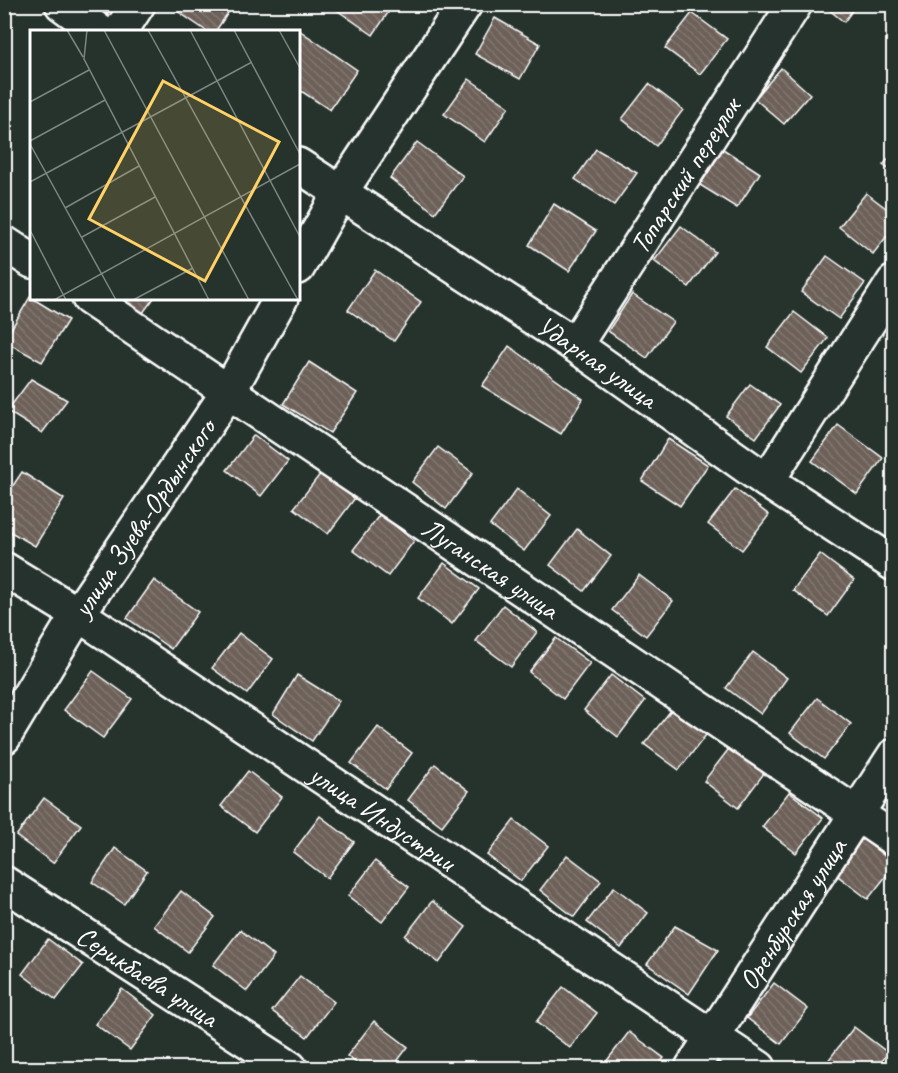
<svg xmlns="http://www.w3.org/2000/svg" width="898" height="1073" viewBox="0 0 898 1073" font-family="Caveat,sans-serif">
<defs>
<pattern id="building-back-hatch" width="6" height="6" patternUnits="userSpaceOnUse" patternTransform="scale(1.5)"><rect width="6" height="6" fill="#6c6058"/><path d="M-1 5l2 2M0 0l6 6M5-1l2 2" fill="none" stroke="#827871"/></pattern>
</defs>
<rect width="100%" height="100%" fill="#26332d"/>
<filter id="ink" filterUnits="userSpaceOnUse"><feTurbulence type="fractalNoise" baseFrequency=".0167" numOctaves="2"/><feDisplacementMap in="SourceGraphic" scale="12" xChannelSelector="R" yChannelSelector="G"/><feConvolveMatrix kernelMatrix="1 2 1 2 8 2 1 2 1" color-interpolation-filters="sRGB"/></filter>
<g filter="url(#ink)">
<g fill="url(#building-back-hatch)" stroke="#fff" stroke-width="1.5">
<path d="M93 4H114L107 14Z"/>
<path d="M167 4H234L215 32H208Z"/>
<path d="M328 4H394L373 35Z"/>
<path d="M822 4H857L844 22Z"/>
<path d="M692 13 727 39 700 74 665 48Z"/>
<path d="M495 18 540 44 520 79 475 54Z"/>
<path d="M299 30 357 70 330 110 298 89Z"/>
<path d="M781 68 810 94 784 124 755 99Z"/>
<path d="M469 79 509 107 485 142 444 114Z"/>
<path d="M649 84 683 110 656 146 622 119Z"/>
<path d="M417 142 463 176 435 213 390 178Z"/>
<path d="M596 149 637 173 614 205 575 179Z"/>
<path d="M723 149 760 173 737 208 700 185Z"/>
<path d="M894 152V173L883 165Z"/>
<path d="M866 193 894 214V227L873 254 839 227Z"/>
<path d="M554 204 596 231 569 271 529 245Z"/>
<path d="M681 226 715 252 689 287 654 261Z"/>
<path d="M827 256 865 283 839 319 801 292Z"/>
<path d="M375 270 421 302 394 341 348 310Z"/>
<path d="M632 294 673 322 647 358 608 331Z"/>
<path d="M30 297 68 320 42 362 4 341Z"/>
<path d="M122 298H154L142 314Z"/>
<path d="M794 312 828 338 801 373 767 347Z"/>
<path d="M509 346 583 399 561 434 482 386Z"/>
<path d="M309 362 357 393 330 433 283 404Z"/>
<path d="M31 379 67 400 42 433 7 411Z"/>
<path d="M750 384 780 405 756 438 726 416Z"/>
<path d="M838 425 883 458 857 494 812 461Z"/>
<path d="M254 435 288 461 261 496 227 470Z"/>
<path d="M668 439 708 465 680 506 642 481Z"/>
<path d="M438 447 473 473 446 509 412 482Z"/>
<path d="M22 472 64 499 35 546 4 528V499Z"/>
<path d="M321 473 355 498 328 534 294 508Z"/>
<path d="M517 489 551 516 524 551 490 525Z"/>
<path d="M735 489 769 515 742 550 708 524Z"/>
<path d="M380 514 414 541 388 576 353 550Z"/>
<path d="M577 529 611 556 584 591 550 565Z"/>
<path d="M820 554 854 580 828 616 793 590Z"/>
<path d="M444 563 479 589 452 624 418 598Z"/>
<path d="M639 575 673 601 646 636 612 610Z"/>
<path d="M154 580 198 612 171 649 127 618Z"/>
<path d="M503 605 537 632 511 667 476 641Z"/>
<path d="M239 633 273 659 247 694 212 668Z"/>
<path d="M556 638 590 663 563 699 529 672Z"/>
<path d="M753 652 787 678 761 714 726 688Z"/>
<path d="M93 671 132 699 103 738 64 710Z"/>
<path d="M297 675 339 701 312 741 273 714Z"/>
<path d="M611 675 645 701 618 737 584 710Z"/>
<path d="M817 698 851 724 824 759 790 733Z"/>
<path d="M672 709 706 735 679 770 644 744Z"/>
<path d="M378 727 412 753 386 789 351 763Z"/>
<path d="M731 746 765 772 738 808 704 781Z"/>
<path d="M435 764 469 791 442 826 408 800Z"/>
<path d="M248 771 282 797 255 832 221 806Z"/>
<path d="M789 792 823 818 796 853 762 827Z"/>
<path d="M44 798 81 825 53 863 16 836Z"/>
<path d="M320 816 354 842 327 878 293 852Z"/>
<path d="M514 820 548 846 521 881 487 855Z"/>
<path d="M861 838 894 863V866L868 899 834 873Z"/>
<path d="M115 848 147 871 124 904 92 882Z"/>
<path d="M567 855 601 881 574 917 540 890Z"/>
<path d="M375 861 409 887 382 922 348 896Z"/>
<path d="M614 887 648 913 621 948 587 922Z"/>
<path d="M181 891 215 917 188 952 154 926Z"/>
<path d="M432 901 466 927 439 963 405 936Z"/>
<path d="M675 926 718 950 689 994 647 964Z"/>
<path d="M240 930 274 956 247 991 213 965Z"/>
<path d="M48 939 83 965 56 1000 22 974Z"/>
<path d="M300 976 334 1002 307 1037 272 1011Z"/>
<path d="M774 983 808 1009 781 1044 747 1018Z"/>
<path d="M563 987 597 1013 570 1048 536 1022Z"/>
<path d="M122 989 156 1015 130 1050 95 1024Z"/>
<path d="M374 1021 408 1047 392 1068H363L347 1056Z"/>
<path d="M854 1027 888 1053 877 1068H835L827 1062Z"/>
<path d="M629 1032 664 1058 656 1068 602 1067Z"/>
</g>
<g fill="none" stroke-linecap="round" stroke-linejoin="round">
<g stroke="#fff" stroke-width="38">
<g id="minor">
<path d="M62 4 100 32"/>
<path d="M120 32 138 4"/>
<path id="s1" d="M298 165 575 345 767 481 894 564"/>
<path d="M4 243 32 261"/>
<path d="M298 267 340 193 465 4"/>
<path id="s2" d="M89 298 894 839"/>
<path id="s3" d="M575 345 795 4"/>
<path d="M767 481 894 282"/>
<path id="s4" d="M4 569 78 614 759 1068"/>
<path id="s5" d="M4 737 78 614 229 391 281 298"/>
<path id="s6" d="M4 883 290 1068"/>
<path id="s7" d="M692 1068 894 756"/>
</g>
</g>
<use href="#minor" stroke="#26332d" stroke-width="33"/>
</g>
</g>
<g text-anchor="middle" stroke-width="6" stroke-linejoin="round" paint-order="stroke">
<g font-size="28" fill="#fff" stroke="#26332d">
<text dy="10" stroke="none"><textPath href="#s3" startOffset="202">Топарский переулок</textPath></text>
<text dy="10" stroke="none"><textPath href="#s1" startOffset="358">Ударная улица</textPath></text>
<text dy="10" stroke="none"><textPath href="#s5" startOffset="260">улица Зуева-Ордынского</textPath></text>
<text dy="10" stroke="none"><textPath href="#s2" startOffset="484">Луганская улица</textPath></text>
<text dy="10" stroke="none"><textPath href="#s4" startOffset="453">улица Индустрии</textPath></text>
<text dy="10" stroke="none"><textPath href="#s7" startOffset="184">Оренбурская улица</textPath></text>
<text dy="10" stroke="none"><textPath href="#s6" startOffset="171">Серикбаева улица</textPath></text>
</g>
</g>
<g transform="translate(30 30)">
<rect width="270" height="270" fill="#26332d"/>
<path fill="none" stroke="#7d8581" stroke-width="1.5" d="M37 0 53 27M57 0 54 29 179 270M74 0 219 270M118 0 268 270M160 0 270 207M204 0 270 124M249 0 270 38M0 72 59 40M0 111 75 70M0 114 86 270M0 152 222 32M35 178 109 136M0 200 36 270M52 207 125 167M24 270 270 134M103 270 163 238"/>
<path fill="#ffd166" fill-opacity="0.15" stroke="#ffd166" stroke-width="3" d="M133 51 249 112 175 251 59 189Z"/>
<rect width="270" height="270" fill="none" stroke="#fff" stroke-width="3"/>
</g>
<rect width="898" height="1073" fill="none" stroke="#26332d" stroke-width="24"/>
<rect x="12" y="12" width="874" height="1049" fill="none" stroke="#fff" stroke-width="2" filter="url(#ink)"/>
</svg>
